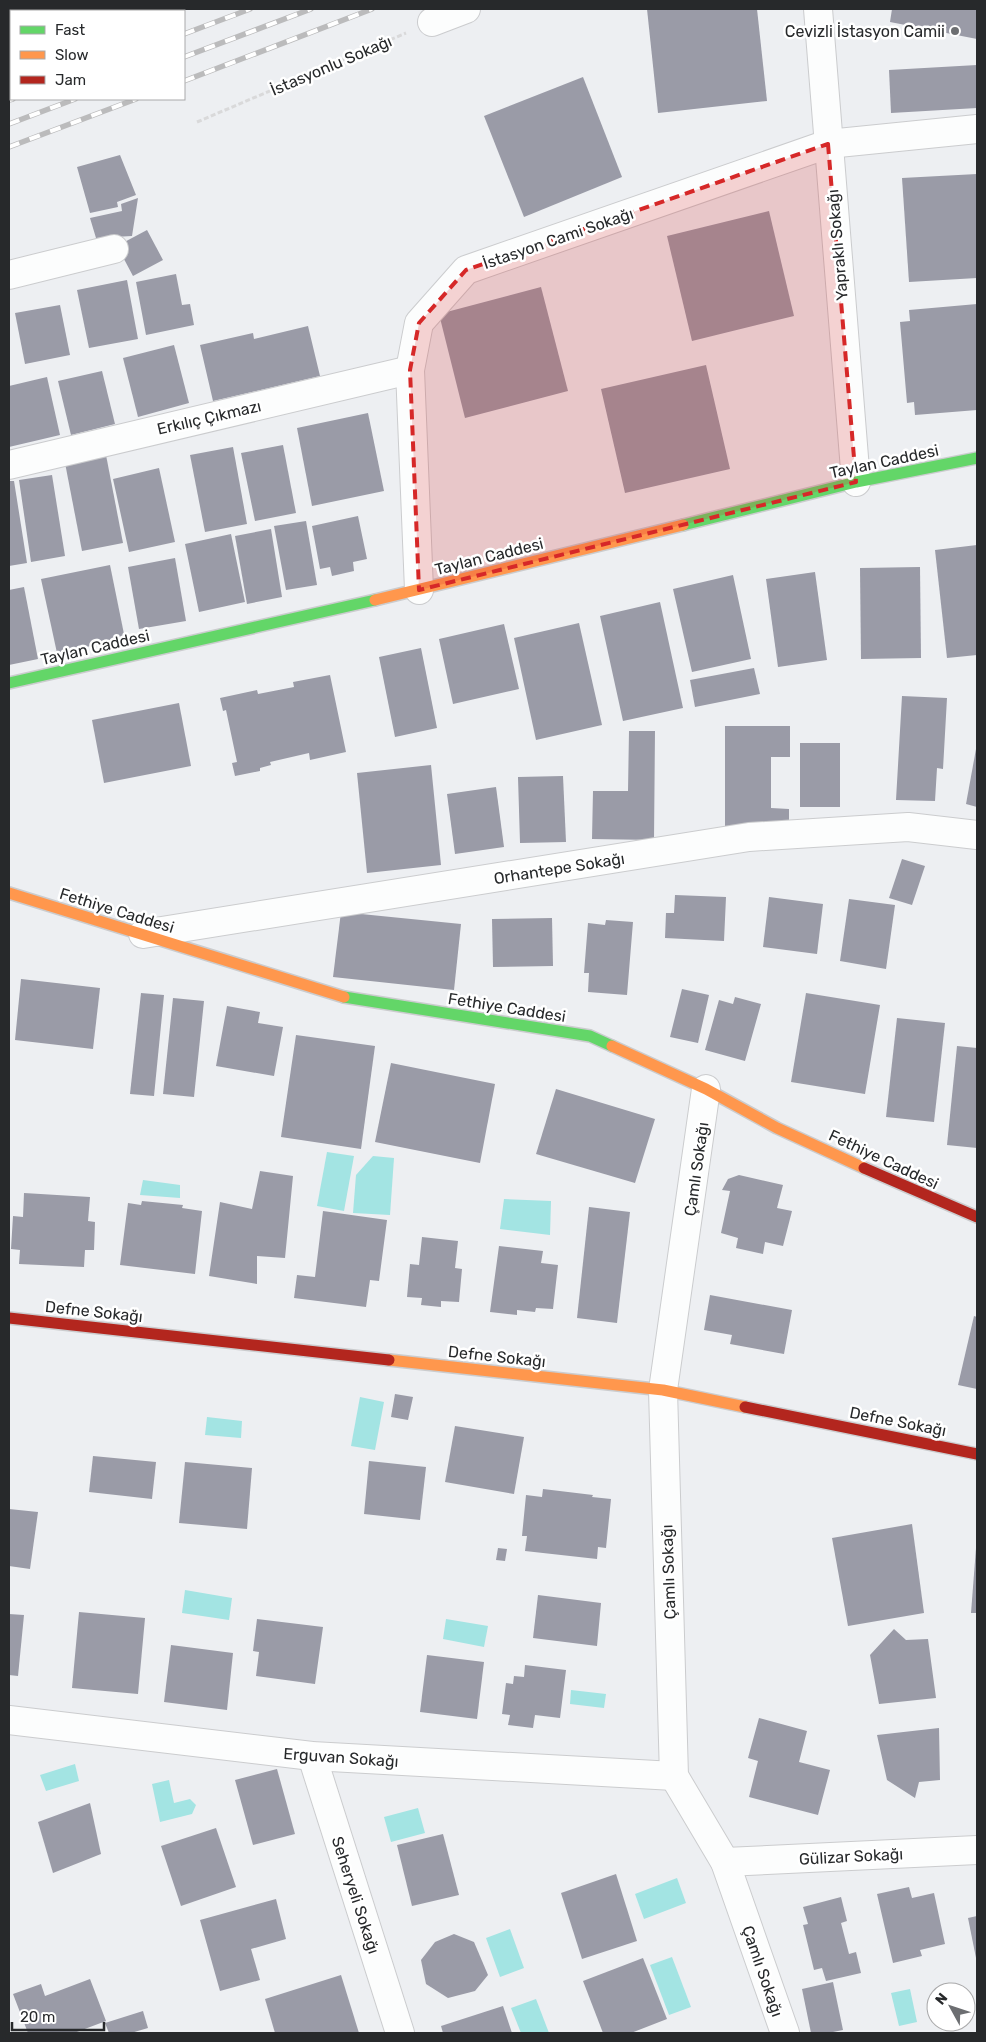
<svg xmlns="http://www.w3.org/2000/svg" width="986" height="2042" viewBox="0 0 986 2042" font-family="Rubik,sans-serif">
<rect width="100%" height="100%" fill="#edeff2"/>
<g fill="#a3e4e3">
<path d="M327 1152 354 1156 344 1211 317 1206Z"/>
<path d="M373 1156 394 1158 390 1215 353 1213 356 1175Z"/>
<path d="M143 1180 180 1185V1198L140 1195Z"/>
<path d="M504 1199 551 1201 550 1235 500 1229Z"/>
<path d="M360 1397 384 1402 375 1450 351 1446Z"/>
<path d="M207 1417 242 1421 241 1438 205 1435Z"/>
<path d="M185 1590 232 1598 229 1620 182 1613Z"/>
<path d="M446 1619 488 1626 484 1647 443 1639Z"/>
<path d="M571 1690 606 1694 604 1708 570 1704Z"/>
<path d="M75 1764 79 1781 46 1791 40 1775Z"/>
<path d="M169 1780 174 1803 190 1799 196 1805 192 1814 160 1822 152 1784Z"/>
<path d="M418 1808 425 1833 391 1842 384 1817Z"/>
<path d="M677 1878 686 1903 644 1919 635 1894Z"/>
<path d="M510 1929 524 1968 500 1977 486 1938Z"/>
<path d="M672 1957 691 2007 669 2015 650 1965Z"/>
<path d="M910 1989 917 2022 899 2026 891 1993Z"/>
<path d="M536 1999 549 2033H521L511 2008Z"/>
</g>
<g fill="#9a9ba7">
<path d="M102 9H128L103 11Z"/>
<path d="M647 9H757L767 101 658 113Z"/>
<path d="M892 9H977V39L890 22Z"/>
<path d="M9 18H11V49L9 50Z"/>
<path d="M977 65V108L891 113 889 70Z"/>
<path d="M583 77 622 177 524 217 484 116Z"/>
<path d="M120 155 136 195 117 202 118 207 90 213 77 167Z"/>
<path d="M977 174V278L909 282 902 178Z"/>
<path d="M138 198 132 236 96 238 90 218 122 211 121 204Z"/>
<path d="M769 211 794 316 692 341 667 236Z"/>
<path d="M147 230 163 260 133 276 117 246Z"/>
<path d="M176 274 182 305 190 304 194 325 146 335 136 282Z"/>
<path d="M127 280 138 339 89 348 77 290Z"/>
<path d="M541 287 568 391 465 418 439 314Z"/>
<path d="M977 304V410L915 415 914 402 907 403 900 322 910 321 909 310Z"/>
<path d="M60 305 70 355 25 364 15 313Z"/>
<path d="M308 326 320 376 213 401 200 345 253 333 254 339Z"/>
<path d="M174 345 189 403 138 417 123 358Z"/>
<path d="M706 365 730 469 625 493 601 389Z"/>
<path d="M102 371 115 424 71 435 58 381Z"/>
<path d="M47 377 60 435 9 447V386Z"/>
<path d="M368 413 384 491 312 506 297 428Z"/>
<path d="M283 445 296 513 255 521 241 453Z"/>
<path d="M233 447 247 524 205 532 190 455Z"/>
<path d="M106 455 123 543 82 551 65 463Z"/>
<path d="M159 468 175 542 129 552 113 479Z"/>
<path d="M52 475 65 556 31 562 19 480Z"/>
<path d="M9 481H14L27 563 9 566Z"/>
<path d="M358 516 367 559 353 562 354 571 332 576 330 567 320 569 312 526Z"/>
<path d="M306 521 317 585 286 590 274 526Z"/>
<path d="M271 529 282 597 247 604 235 536Z"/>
<path d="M231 534 245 602 199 612 185 544Z"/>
<path d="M977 545V655L947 658 935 550Z"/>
<path d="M175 558 186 621 139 629 128 567Z"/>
<path d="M110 565 125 639 57 653 41 579Z"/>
<path d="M920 567 921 658 861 659 860 568Z"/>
<path d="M815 572 827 660 778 667 766 579Z"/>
<path d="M733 575 751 659 692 672 673 589Z"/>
<path d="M24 587 38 659 9 665V590Z"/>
<path d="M660 602 683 708 623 721 600 616Z"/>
<path d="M579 623 602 725 536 740 514 638Z"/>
<path d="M504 624 519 689 453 704 439 639Z"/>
<path d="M421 648 437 728 395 737 379 657Z"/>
<path d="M754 668 760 694 695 707 690 680Z"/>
<path d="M330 675 346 752 310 760 309 753 270 762 271 765 260 768V771L235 776 232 763 237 762 226 710 223 711 220 698 257 690 258 694 294 687 293 682Z"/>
<path d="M902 696 947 698 943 769 937 768 935 801 896 800Z"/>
<path d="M179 703 191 766 104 783 92 720Z"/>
<path d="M725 726H790V757H771V808L789 809V831H725Z"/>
<path d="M629 731H655L654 840 592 839 593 791H628Z"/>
<rect x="800" y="743" width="40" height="64"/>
<path d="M976 749H977V807L966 804Z"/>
<path d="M431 765 441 865 367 873 357 773Z"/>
<path d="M563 776 566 842 520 843 518 777Z"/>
<path d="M496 787 504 847 455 854 447 794Z"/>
<path d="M902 859 925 866 912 905 889 898Z"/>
<path d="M675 895 726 897 724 941 665 938 666 913H674Z"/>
<path d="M769 897 823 904 817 954 763 947Z"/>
<path d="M849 899 895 905 886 969 840 961Z"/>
<path d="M341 912 461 924 454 990 333 977Z"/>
<path d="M552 918 553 966 493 967 492 919Z"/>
<path d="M606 920 633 922 627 995 588 992 589 973H584L588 923 605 925Z"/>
<path d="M21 979 100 988 93 1049 15 1040Z"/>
<path d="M682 989 709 995 698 1043 670 1037Z"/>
<path d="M141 993 164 995 154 1096 130 1094Z"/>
<path d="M806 993 880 1005 865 1094 791 1082Z"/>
<path d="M735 997 761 1004 745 1061 705 1050 719 1000 733 1004Z"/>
<path d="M173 998 204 1001 194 1097 163 1094Z"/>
<path d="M227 1006 260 1012 258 1023 283 1027 274 1076 216 1066Z"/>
<path d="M897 1018 945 1023 934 1122 886 1117Z"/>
<path d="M296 1035 375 1046 361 1149 281 1137Z"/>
<path d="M957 1046 977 1048V1148L947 1145Z"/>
<path d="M391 1063 495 1084 480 1163 375 1142Z"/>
<path d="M556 1089 655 1119 635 1183 536 1154Z"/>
<path d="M260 1171 293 1176 285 1258 257 1256V1284L209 1276 220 1202 252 1209Z"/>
<path d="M739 1175 783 1185 777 1208 792 1211 783 1246 765 1242 763 1254 736 1248 738 1238 721 1233 730 1191 722 1190 728 1179Z"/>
<path d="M24 1193 90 1197 88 1221 95 1222 94 1250H85L84 1267 19 1264 20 1250 11 1249 13 1216 23 1217Z"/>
<path d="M142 1201 183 1205 182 1208 202 1211 195 1274 120 1265 128 1203 141 1205Z"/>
<path d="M589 1207 630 1212 617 1323 577 1318Z"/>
<path d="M323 1211 387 1220 379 1281 370 1280 366 1307 294 1298 297 1275 315 1277Z"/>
<path d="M422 1237 458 1241 455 1268 462 1269 459 1302 441 1301V1307L421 1305 422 1298 407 1297 410 1264 419 1265Z"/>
<path d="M499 1246 543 1251 541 1263 558 1265 553 1309 536 1308 535 1312 517 1310V1315L490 1312Z"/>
<path d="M710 1295 792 1310 784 1354 730 1344 732 1335 704 1330Z"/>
<path d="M974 1316 977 1317V1389L958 1385Z"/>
<path d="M395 1394 413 1397 408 1420 391 1417Z"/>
<path d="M455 1426 524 1437 514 1494 445 1482Z"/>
<path d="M93 1456 156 1462 152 1499 89 1492Z"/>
<path d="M369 1461 426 1467 420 1520 364 1514Z"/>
<path d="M185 1462 252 1468 247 1529 179 1523Z"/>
<path d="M543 1489 593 1495 592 1497 611 1499 606 1548 598 1547 597 1559 525 1551 527 1536H522L526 1495 542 1497Z"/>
<path d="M9 1509 38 1512 30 1569 9 1566Z"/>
<path d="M912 1524 924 1613 848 1626 832 1538Z"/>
<path d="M498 1548 507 1549 505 1561 496 1560Z"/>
<path d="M976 1548H977V1613H971Z"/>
<path d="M538 1595 601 1603 597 1646 533 1638Z"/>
<path d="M79 1612 145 1618 138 1694 72 1688Z"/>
<path d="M9 1614 24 1615 18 1676 9 1675Z"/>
<path d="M257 1619 323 1627 315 1684 256 1676 259 1652 253 1651Z"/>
<path d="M894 1629 906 1640 928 1639 936 1698 879 1704 870 1655Z"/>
<path d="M171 1645 233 1653 227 1710 164 1702Z"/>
<path d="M427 1655 484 1662 477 1719 420 1712Z"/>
<path d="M525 1665 566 1670 560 1718 535 1715 533 1728 508 1725 510 1715 502 1714 506 1683 513 1684 514 1676 524 1677Z"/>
<path d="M759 1718 807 1731 799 1762 830 1770 818 1815 749 1797 758 1761 748 1758Z"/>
<path d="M939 1728 940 1780 919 1782 915 1798 887 1780 877 1735Z"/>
<path d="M277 1769 295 1834 253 1845 235 1780Z"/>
<path d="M90 1803 101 1854 53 1873 38 1822Z"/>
<path d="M216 1828 236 1887 181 1906 161 1846Z"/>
<path d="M443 1834 459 1895 412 1906 397 1845Z"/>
<path d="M616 1874 637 1941 582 1959 561 1893Z"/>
<path d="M909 1887 912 1898 934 1893 945 1944 920 1950 922 1956 893 1963 877 1894Z"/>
<path d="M841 1897 847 1921 841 1923 849 1954 856 1952 861 1973 826 1981 822 1968 814 1970 803 1925 808 1924 803 1907Z"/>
<path d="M276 1899 286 1939 251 1949 260 1980 220 1991 200 1920Z"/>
<path d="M977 1916V1958H976L968 1918Z"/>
<path d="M454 1934 474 1942 488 1975 475 1991 448 1998 426 1984 421 1960 435 1942Z"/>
<path d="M643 1958 667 2019 631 2033H603L583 1981Z"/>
<path d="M341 1975 359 2033H275L265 1999Z"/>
<path d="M90 1979 106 2021 74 2033H28L13 1994 41 1984 45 1996Z"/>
<path d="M833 1982 843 2030 828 2033H811L802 1989Z"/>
<path d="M503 2006 512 2033H443L441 2026Z"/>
<path d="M143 2011 148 2028 131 2033H109L105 2023Z"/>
</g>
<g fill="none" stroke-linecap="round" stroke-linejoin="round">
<g stroke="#cbccce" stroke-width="30">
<g id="street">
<path d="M818 9 856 482"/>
<path d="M432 22 466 9"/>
<path d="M9 275 114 249"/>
<path d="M9 465 410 370"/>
<path d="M419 590 410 370 419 323 466 270 828 144 977 129"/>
<path d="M143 934 749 837 908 827 977 835"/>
<path d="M706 1089 663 1390 674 1776 725 1862 785 2033"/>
<path d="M9 1720 312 1756 674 1776"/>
<path d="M312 1756 400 2033"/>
<path d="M725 1862 977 1850"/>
</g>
</g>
<g stroke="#cbccce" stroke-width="14">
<g id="fast">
<path d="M683 525 856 482 977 458"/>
<path d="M9 683 375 600"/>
<path d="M344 997 590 1036 612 1046"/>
</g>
</g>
<g stroke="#cbccce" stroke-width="14">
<g id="slow">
<path d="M375 600 683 525"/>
<path d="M9 893 344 997"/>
<path d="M612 1046 706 1089 777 1128 864 1168"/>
<path d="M389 1360 663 1390 745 1407"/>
</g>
</g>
<g stroke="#cbccce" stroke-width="14">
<g id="jam">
<path d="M864 1168 977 1217"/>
<path d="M9 1318 389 1360"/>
<path d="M745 1407 977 1454"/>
</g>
</g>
<path stroke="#d9d9da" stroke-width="3" stroke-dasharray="5 2.5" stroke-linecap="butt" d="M197 122 406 33"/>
<use href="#street" stroke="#fcfdfd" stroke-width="28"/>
<use href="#fast" stroke="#63d668" stroke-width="11"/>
<use href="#slow" stroke="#ff974d" stroke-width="11"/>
<use href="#jam" stroke="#b3261e" stroke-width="11"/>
<g stroke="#bbbbbc" stroke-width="5.5">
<g id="rail">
<path d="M184 34 250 9"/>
<path d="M184 57 311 9"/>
<path d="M184 81 372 9"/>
<path d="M9 100 13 99"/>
<path d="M9 124 75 99"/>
<path d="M9 147 136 99"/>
</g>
</g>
<use href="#rail" stroke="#fff" stroke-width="4" stroke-dasharray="11" stroke-linecap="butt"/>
</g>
<path fill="#d62828" fill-opacity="0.2" stroke="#d62828" stroke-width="4" stroke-dasharray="10 6" stroke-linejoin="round" d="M828 144 856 482 419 590 410 370 419 323 466 270Z"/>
<circle fill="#6c6e71" stroke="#fff" stroke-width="2" cx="955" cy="31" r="5"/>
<g text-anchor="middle" stroke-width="5" stroke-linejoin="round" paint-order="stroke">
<g font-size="16" fill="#27292b" stroke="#fff" text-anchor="end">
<text x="945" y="37">Cevizli İstasyon Camii</text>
</g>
<g font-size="16" fill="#27292b" stroke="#fff">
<text transform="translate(331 65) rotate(-23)" y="6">İstasyonlu Sokağı</text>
<text transform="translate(558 238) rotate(-19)" y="6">İstasyon Cami Sokağı</text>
<text transform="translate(837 245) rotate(-95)" y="6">Yapraklı Sokağı</text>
<text transform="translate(209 417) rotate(-13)" y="6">Erkılıç Çıkmazı</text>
<text transform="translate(884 461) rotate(-12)" y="6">Taylan Caddesi</text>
<text transform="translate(489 556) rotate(-14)" y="6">Taylan Caddesi</text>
<text transform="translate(95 647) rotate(-13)" y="6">Taylan Caddesi</text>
<text transform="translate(559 868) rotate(-9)" y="6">Orhantepe Sokağı</text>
<text transform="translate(117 910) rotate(17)" y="6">Fethiye Caddesi</text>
<text transform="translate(507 1007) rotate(9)" y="6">Fethiye Caddesi</text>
<text transform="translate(884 1159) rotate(25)" y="6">Fethiye Caddesi</text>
<text transform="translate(696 1169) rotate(-82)" y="6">Çamlı Sokağı</text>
<text transform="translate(94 1311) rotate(6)" y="6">Defne Sokağı</text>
<text transform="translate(497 1356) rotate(6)" y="6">Defne Sokağı</text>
<text transform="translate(898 1421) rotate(11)" y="6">Defne Sokağı</text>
<text transform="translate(668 1572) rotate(-92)" y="6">Çamlı Sokağı</text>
<text transform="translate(341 1757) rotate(4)" y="6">Erguvan Sokağı</text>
<text transform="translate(851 1856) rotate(-3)" y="6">Gülizar Sokağı</text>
<text transform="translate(356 1895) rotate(72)" y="6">Seheryeli Sokağı</text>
<text transform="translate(763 1971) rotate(71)" y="6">Çamlı Sokağı</text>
</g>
</g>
<rect width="986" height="2042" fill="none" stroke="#27292b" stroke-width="20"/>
<rect x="10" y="10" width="175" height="90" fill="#ffffff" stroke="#a9a9aa"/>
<rect x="20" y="26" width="25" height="8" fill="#63d668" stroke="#a9a9aa"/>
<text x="55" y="35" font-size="15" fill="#27292b">Fast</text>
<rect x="20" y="51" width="25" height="8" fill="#ff974d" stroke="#a9a9aa"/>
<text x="55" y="60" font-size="15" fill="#27292b">Slow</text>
<rect x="20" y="76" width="25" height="8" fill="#b3261e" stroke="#a9a9aa"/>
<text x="55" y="85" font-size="15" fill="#27292b">Jam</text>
<g transform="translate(951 2007) rotate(310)"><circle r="24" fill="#ffffff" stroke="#a9a9aa"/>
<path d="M0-4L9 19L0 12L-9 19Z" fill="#6c6e71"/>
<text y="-8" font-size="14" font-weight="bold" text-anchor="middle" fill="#27292b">N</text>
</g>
<path d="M12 2022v8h92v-8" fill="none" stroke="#27292b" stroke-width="2.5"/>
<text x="20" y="2022" font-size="15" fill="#27292b" stroke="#ffffff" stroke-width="4" paint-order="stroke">20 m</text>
</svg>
